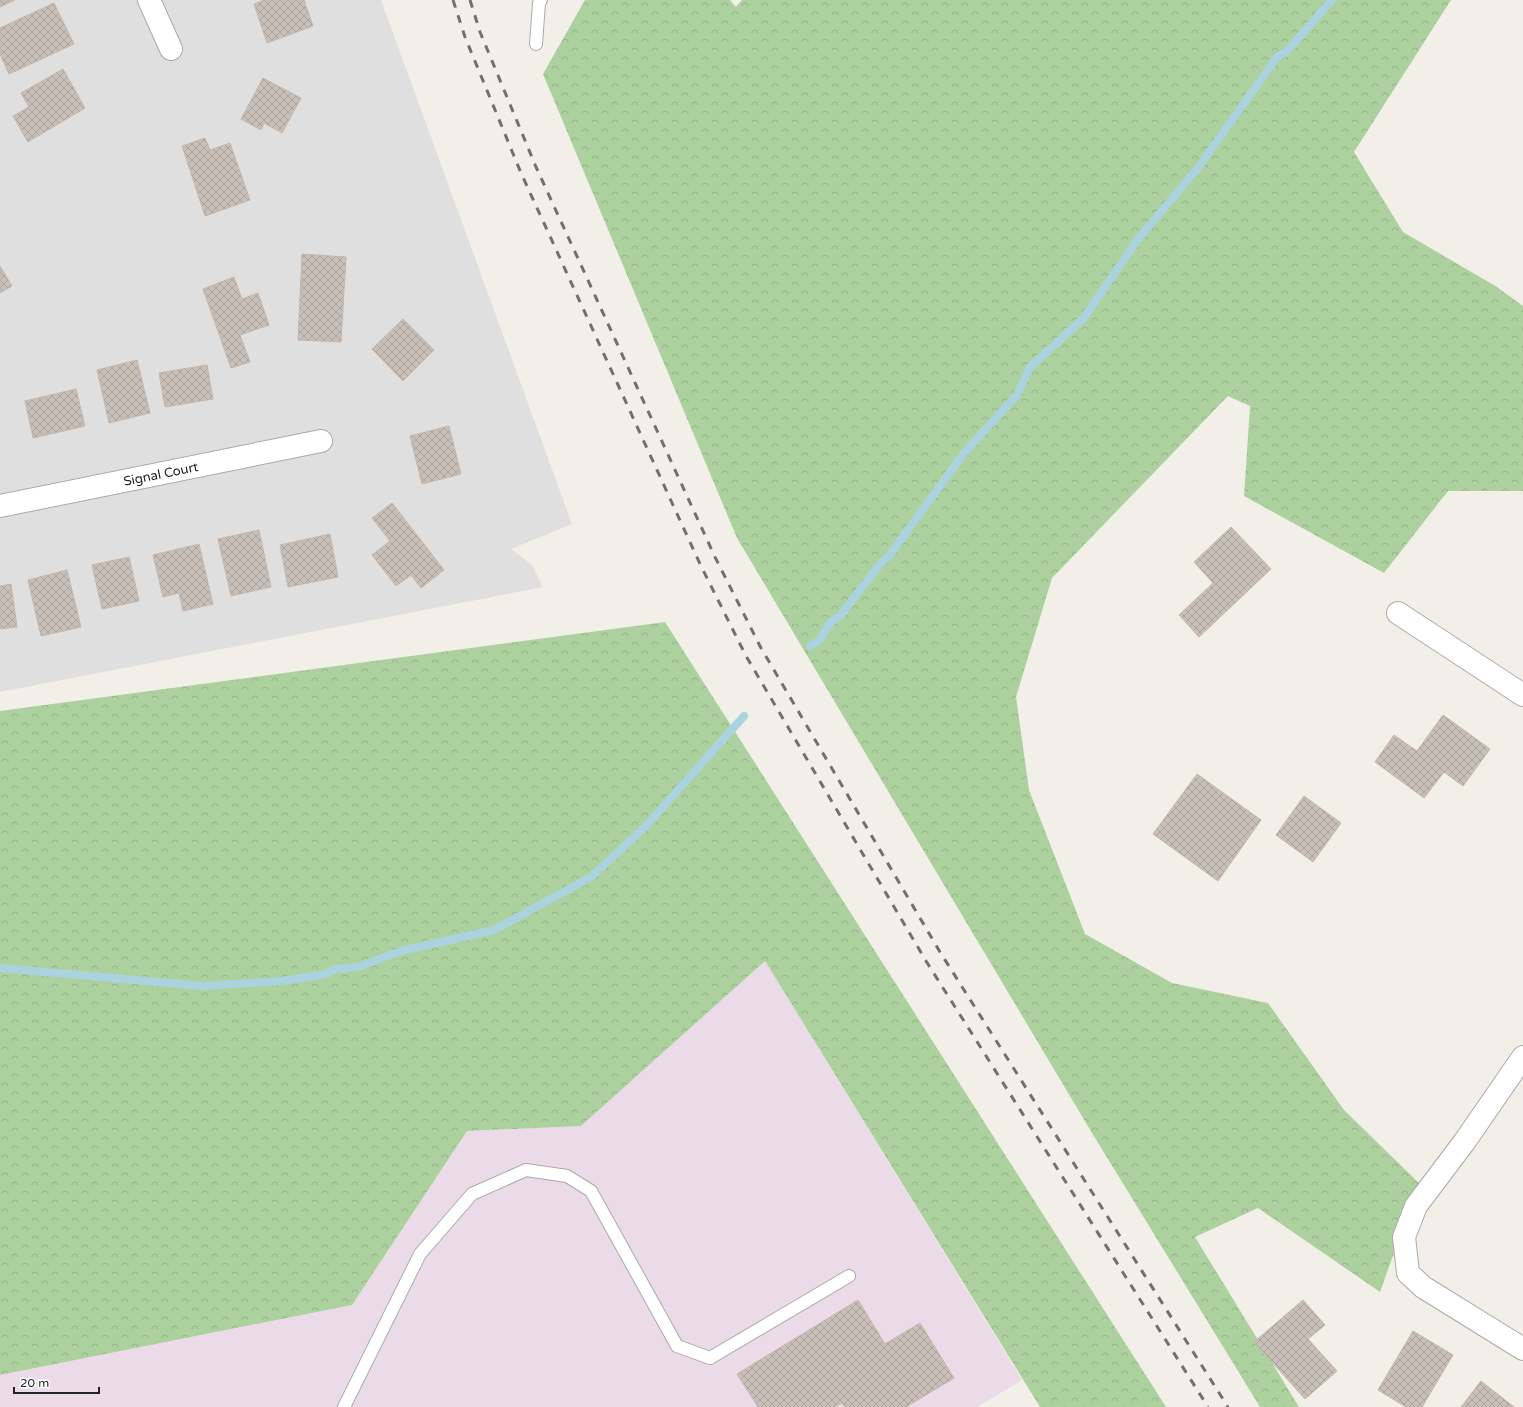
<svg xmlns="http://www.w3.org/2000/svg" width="1523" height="1407" viewBox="0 0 1523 1407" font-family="'Varela Round',sans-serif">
<defs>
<pattern id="forest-crowns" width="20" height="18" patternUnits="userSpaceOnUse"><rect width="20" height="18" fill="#add19e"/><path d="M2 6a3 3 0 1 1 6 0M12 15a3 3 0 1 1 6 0" fill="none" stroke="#95b388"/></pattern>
<pattern id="building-cross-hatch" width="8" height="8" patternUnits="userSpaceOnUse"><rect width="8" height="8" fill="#c7bfb8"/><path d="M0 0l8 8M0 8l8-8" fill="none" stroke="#aba49e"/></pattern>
</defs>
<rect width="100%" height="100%" fill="#f2efe9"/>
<path fill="#e0dfdf" d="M0 0H381L572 524 511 549 532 565 543 587 0 692Z"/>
<path fill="#ebdbe8" d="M765 961 1022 1380 977 1407H0V1375L352 1305 467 1131 581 1126Z"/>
<g fill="url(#forest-crowns)">
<path d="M585 0H730L736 7 742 0H1451L1354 152 1403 232 1497 287 1523 306V491H1448L1384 573 1244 496 1250 406 1228 396 1052 578 1016 697 1029 790 1085 934 1172 983 1268 1003 1344 1110 1419 1183 1380 1292 1258 1208 1195 1237 1299 1407H1260L1092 1133 737 538 543 74Z"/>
<path d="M665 622 1166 1407H1040L765 961 581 1126 467 1131 352 1305 0 1375V711Z"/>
</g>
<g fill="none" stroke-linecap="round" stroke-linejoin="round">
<g stroke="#aad3df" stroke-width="8">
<path d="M810 646 819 641 831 622 840 616 881 563 889 556 964 453 1017 395 1030 367 1083 319 1138 239 1198 168 1277 57 1286 52 1332 0"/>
<path d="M0 968 202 986 282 981 326 974 335 969 358 967 401 951 494 930 591 877 644 828 744 716"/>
</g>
</g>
<g fill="url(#building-cross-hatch)" stroke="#c4b6ab">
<path d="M0 0H15L0 7Z"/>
<path d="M264 0H304L313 26 267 43 254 4Z"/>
<path d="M54 3 74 44 9 74 0 54V28Z"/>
<path d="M63 69 85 108 28 142 13 116 29 107 21 93Z"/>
<path d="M263 78 301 98 282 133 264 123 261 130 241 119Z"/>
<path d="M205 138 210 150 230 143 250 200 205 216 182 146Z"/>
<path d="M302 254 346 257 341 342 298 340Z"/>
<path d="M0 266 12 286 0 293Z"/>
<path d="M234 277 242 299 258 293 269 325 240 335 250 362 231 368 203 289Z"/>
<path d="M403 319 434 350 403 381 372 349Z"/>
<path d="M137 360 150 413 109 423 97 370Z"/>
<path d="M207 365 213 399 165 407 159 373Z"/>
<path d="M76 389 85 426 33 438 25 401Z"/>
<path d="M449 426 461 474 422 484 410 436Z"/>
<path d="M392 503 444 570 421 588 411 575 396 586 372 555 390 541 372 518Z"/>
<path d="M1231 527 1271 569 1199 637 1179 615 1213 583 1194 562Z"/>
<path d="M259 530 271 587 231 596 218 539Z"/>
<path d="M330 534 338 577 288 587 280 545Z"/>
<path d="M199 544 213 604 183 611 179 593 163 597 153 555Z"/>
<path d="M129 557 139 601 102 609 92 565Z"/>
<path d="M67 570 81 627 41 636 28 580Z"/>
<path d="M11 584 17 627 0 629V586Z"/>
<path d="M1443 715 1490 749 1463 786 1444 772 1424 798 1375 762 1394 735 1417 751Z"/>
<path d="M1197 774 1261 820 1218 881 1153 834Z"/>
<path d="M1304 796 1341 823 1313 862 1276 835Z"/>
<path d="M858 1300 885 1344 920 1323 954 1378 906 1407H845L842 1403 835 1407H758L737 1374Z"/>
<path d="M1303 1300 1325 1325 1308 1339 1337 1371 1305 1399 1254 1342Z"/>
<path d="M1413 1331 1453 1355 1422 1407H1406L1378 1390Z"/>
<path d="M1481 1381 1514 1407H1461Z"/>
</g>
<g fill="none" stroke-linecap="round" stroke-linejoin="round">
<g stroke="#a9a9a9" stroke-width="14">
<g id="service">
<path d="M536 44 539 3 541 0"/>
<path d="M344 1407 420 1254 472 1194 526 1170 567 1176 591 1191 677 1346 710 1358 849 1276"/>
</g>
</g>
<g stroke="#a9a9a9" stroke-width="24">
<g id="minor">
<path d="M149 0 171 49"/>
<path id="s1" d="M0 506 321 441"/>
<path d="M1398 613 1523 695"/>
<path d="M1523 1057 1465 1141 1416 1206 1404 1237 1408 1273 1423 1287 1523 1349"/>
</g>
</g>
<use href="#service" stroke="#fff" stroke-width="12"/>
<use href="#minor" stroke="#fff" stroke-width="22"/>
<g stroke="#707070" stroke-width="3" stroke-dasharray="8 8" stroke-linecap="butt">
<path d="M453 0 465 37 521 173 700 564 746 656 926 961 1208 1407"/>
<path d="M470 0 480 32 536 167 715 557 761 648 940 952 1228 1407"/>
</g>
</g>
<g text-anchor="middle" stroke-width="3" stroke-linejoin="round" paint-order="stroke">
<g font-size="13" fill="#222" stroke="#fff">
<text dy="5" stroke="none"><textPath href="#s1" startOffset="164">Signal Court</textPath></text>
</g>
</g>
<path d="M14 1387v6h85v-6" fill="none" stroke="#222222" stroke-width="2"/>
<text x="20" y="1387" font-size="12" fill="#222222" stroke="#ffffff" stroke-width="3" paint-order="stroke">20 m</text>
</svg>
